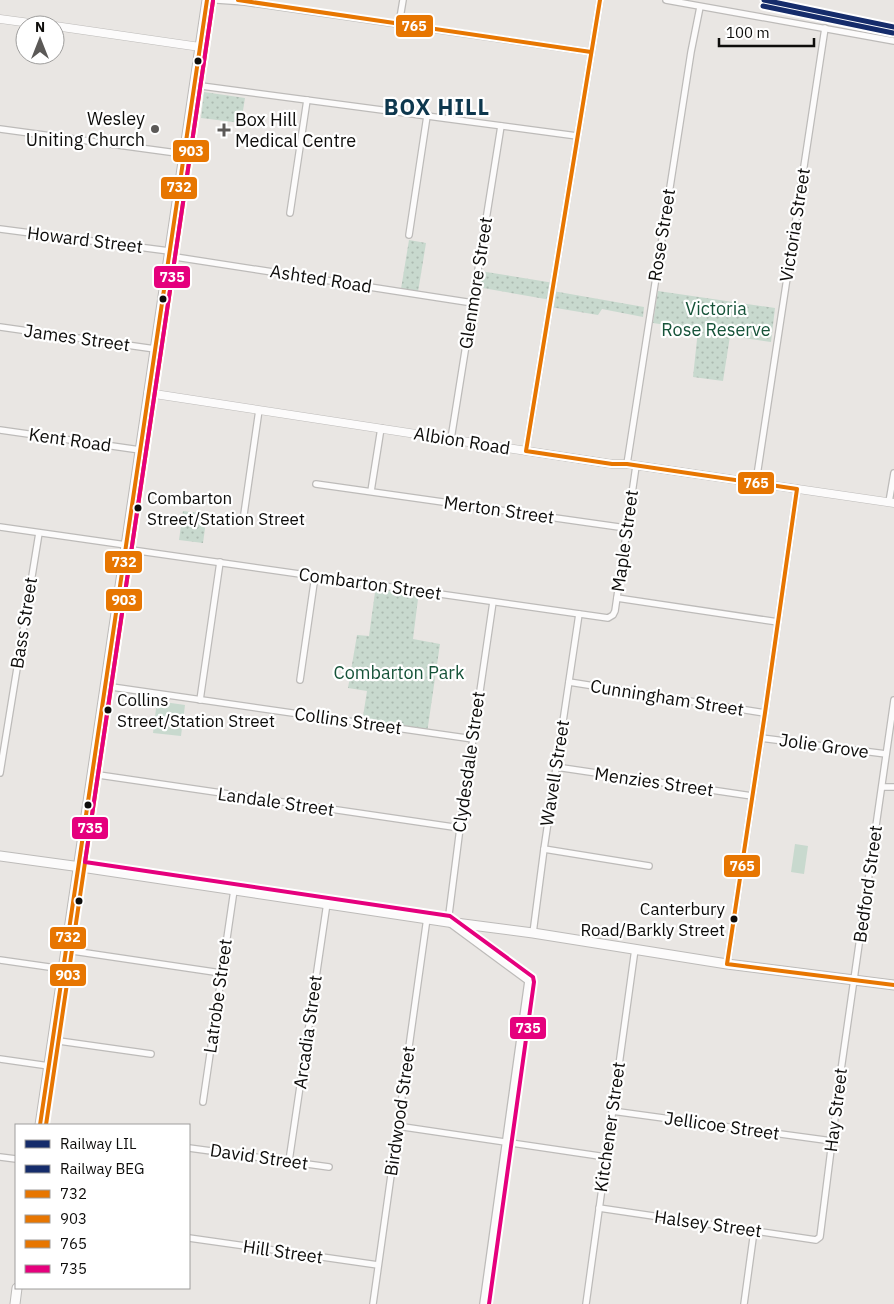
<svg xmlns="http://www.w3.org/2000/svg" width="894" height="1304" viewBox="0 0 894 1304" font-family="'IBM Plex Sans',sans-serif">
<defs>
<pattern id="park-dots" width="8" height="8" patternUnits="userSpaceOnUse" patternTransform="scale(1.25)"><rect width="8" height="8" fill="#c8d9ce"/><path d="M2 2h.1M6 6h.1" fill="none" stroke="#abb9b0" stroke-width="1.8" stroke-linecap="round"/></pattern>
</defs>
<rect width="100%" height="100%" fill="#e9e6e3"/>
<g fill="#c8d9ce">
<path d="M157 701 185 705 181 736 153 733Z"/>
<path d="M795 844 808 846 804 874 791 872Z"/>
</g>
<g fill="url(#park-dots)">
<path d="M204 92 245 98 241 123 201 118Z"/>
<path d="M409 240 426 243 418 292 401 289Z"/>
<path d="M480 271 554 283 553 291 644 307 643 317 602 309 598 315 550 307 551 300 477 287Z"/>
<path d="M658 291 775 308 771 342 730 336 723 381 693 377 698 330 653 323Z"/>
<path d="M183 511 207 514 203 543 179 540Z"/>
<path d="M376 585 419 591 413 639 440 644 427 733 362 723 367 691 348 688 357 635 369 636Z"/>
</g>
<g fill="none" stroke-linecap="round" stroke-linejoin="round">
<g stroke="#bdbbb9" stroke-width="8">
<g id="street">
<path d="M217 0 245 2 591 52"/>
<path d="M666 0 894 41"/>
<path d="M399 24 403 0"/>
<path d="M194 85 577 136"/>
<path d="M0 129 184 154"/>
<path d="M290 213 307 100"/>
<path d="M0 229 169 251"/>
<path d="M409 235 427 116"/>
<path d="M169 256 473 303"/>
<path d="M0 327 155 349"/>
<path d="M0 430 140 450"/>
<path d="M451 439 501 126"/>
<path d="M526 451 600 0"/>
<path d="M627 464 691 52 700 7"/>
<path d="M756 482 825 28"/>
<path d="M316 484 626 528"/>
<path d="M371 491 381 428"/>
<path d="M889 502 894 473"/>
<path d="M243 521 259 410"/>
<path d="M0 527 126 545"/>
<path d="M125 549 608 618 613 615 615 611 636 466"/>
<path d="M617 598 778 622"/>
<path d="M300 680 315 576"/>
<path d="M569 682 765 713"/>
<path d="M105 686 473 739"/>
<path d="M200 700 220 562"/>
<path d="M761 738 886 754"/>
<path d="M556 767 752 796"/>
<path d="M0 773 39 533"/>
<path d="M92 774 460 828"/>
<path d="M882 787H894"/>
<path d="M544 849 649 866"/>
<path d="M533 933 544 849 579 614"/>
<path d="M66 950 221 973"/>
<path d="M0 960 63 969"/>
<path d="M727 964 765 713 797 489"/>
<path d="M52 1040 151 1054"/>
<path d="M0 1059 49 1066"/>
<path d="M203 1102 234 890"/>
<path d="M612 1111 832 1141"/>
<path d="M397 1126 606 1157"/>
<path d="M189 1148 329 1167"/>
<path d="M0 1157 16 1159"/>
<path d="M289 1161 327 903"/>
<path d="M599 1208 816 1240 820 1237 841 1070 894 700"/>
<path d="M189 1238 378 1265"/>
<path d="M373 1304 427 918"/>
<path d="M483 1304 528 981 448 922 460 828 493 602"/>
<path d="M586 1304 635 949"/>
<path d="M744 1304 754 1231"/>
</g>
</g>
<g stroke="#bdbbb9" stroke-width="9">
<g id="secondary">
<path d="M0 19 45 25"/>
<path d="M55 26 200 47"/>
<path d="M148 393 612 464H627L894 503"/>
</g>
</g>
<g stroke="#bdbbb9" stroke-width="11">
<g id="primary">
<path d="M0 856 88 868 448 922 533 933 727 964 894 985"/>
<path d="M40 1125 207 0"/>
<path d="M15 1304 17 1288"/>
</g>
</g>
<use href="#street" stroke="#fcfbfb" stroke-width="5.5"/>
<use href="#secondary" stroke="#fcfbfb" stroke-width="8"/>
<use href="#primary" stroke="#fcfbfb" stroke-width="9"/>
<g stroke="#fff" stroke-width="8">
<path id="bus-1" d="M40 1125 207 0"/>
</g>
<g stroke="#fff" stroke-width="8">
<path id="bus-2" d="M46 1125 213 1"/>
</g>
<g stroke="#fff" stroke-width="8">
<g id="bus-3">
<path d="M238 0 591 52"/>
<path d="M600 0 526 451 612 464H627L797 489 765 713 727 964 894 985"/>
</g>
</g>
<g stroke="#fff" stroke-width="8">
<path id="bus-4" d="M213 1 85 862 450 916 533 977 534 982 489 1304"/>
</g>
<use href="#bus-1" stroke="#e77601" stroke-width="4"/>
<use href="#bus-2" stroke="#e77601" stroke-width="4"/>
<use href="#bus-3" stroke="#e77601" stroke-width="4"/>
<use href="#bus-4" stroke="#e5007d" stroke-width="4"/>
<g stroke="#fff" stroke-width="9">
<path id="rail-1" d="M764 0 894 27"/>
</g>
<g stroke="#fff" stroke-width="9">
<path id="rail-2" d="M763 6 893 33"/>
</g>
<use href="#rail-1" stroke="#152c6b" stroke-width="5"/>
<use href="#rail-2" stroke="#152c6b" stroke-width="5"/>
</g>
<g fill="#0e0d0b" stroke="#fff" stroke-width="2">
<circle cx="198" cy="61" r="4.5"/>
<circle cx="163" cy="299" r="4.5"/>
<circle cx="138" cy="508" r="4.5"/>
<circle cx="108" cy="710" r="4.5"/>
<circle cx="88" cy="805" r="4.5"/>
<circle cx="79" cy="901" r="4.5"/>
<circle cx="734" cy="919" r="4.5"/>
</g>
<g fill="#5b5957" stroke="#fff" stroke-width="2">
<circle cx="155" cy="129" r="5"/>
<path d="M221.5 122.5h5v5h5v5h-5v5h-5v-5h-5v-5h5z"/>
</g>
<g text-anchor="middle" stroke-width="4.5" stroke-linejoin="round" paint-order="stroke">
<g font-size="17" fill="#0e0d0b" stroke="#fff" text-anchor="start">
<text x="147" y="504">Combarton<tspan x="147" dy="21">Street/Station Street</tspan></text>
<text x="117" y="706">Collins<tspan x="117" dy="21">Street/Station Street</tspan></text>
<text x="725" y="915" text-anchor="end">Canterbury<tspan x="725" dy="21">Road/Barkly Street</tspan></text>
</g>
<g font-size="18" fill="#0e0d0b" stroke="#fff" text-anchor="end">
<text x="145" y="125">Wesley<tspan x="145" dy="21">Uniting Church</tspan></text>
<text x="235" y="126" text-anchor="start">Box Hill<tspan x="235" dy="21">Medical Centre</tspan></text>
</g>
<g font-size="18" fill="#0e0d0b" stroke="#fff">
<text transform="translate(795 225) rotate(-81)" y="6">Victoria Street</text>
<text transform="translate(662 235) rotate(-81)" y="6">Rose Street</text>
<text transform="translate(85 240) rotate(7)" y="6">Howard Street</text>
<text transform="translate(321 279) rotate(9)" y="6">Ashted Road</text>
<text transform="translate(476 283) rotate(-81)" y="6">Glenmore Street</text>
<text transform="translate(77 338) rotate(8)" y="6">James Street</text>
<text transform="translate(70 440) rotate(8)" y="6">Kent Road</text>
<text transform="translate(462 441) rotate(9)" y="6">Albion Road</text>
<text transform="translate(499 510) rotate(8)" y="6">Merton Street</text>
<text transform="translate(625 541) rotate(-82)" y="6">Maple Street</text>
<text transform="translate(370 584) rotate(8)" y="6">Combarton Street</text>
<text transform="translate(24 623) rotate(-81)" y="6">Bass Street</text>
<text transform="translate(667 698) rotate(9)" y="6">Cunningham Street</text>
<text transform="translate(348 721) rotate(8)" y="6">Collins Street</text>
<text transform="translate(824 746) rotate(8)" y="6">Jolie Grove</text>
<text transform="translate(469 762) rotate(-82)" y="6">Clydesdale Street</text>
<text transform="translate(555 773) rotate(-81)" y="6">Wavell Street</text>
<text transform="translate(654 782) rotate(8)" y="6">Menzies Street</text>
<text transform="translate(276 802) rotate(8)" y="6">Landale Street</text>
<text transform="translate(868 884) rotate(-82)" y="6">Bedford Street</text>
<text transform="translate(218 996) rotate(-82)" y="6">Latrobe Street</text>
<text transform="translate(308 1032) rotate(-82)" y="6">Arcadia Street</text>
<text transform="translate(836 1110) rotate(-83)" y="6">Hay Street</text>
<text transform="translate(400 1111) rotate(-82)" y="6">Birdwood Street</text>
<text transform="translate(722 1126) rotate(8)" y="6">Jellicoe Street</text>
<text transform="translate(610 1127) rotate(-82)" y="6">Kitchener Street</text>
<text transform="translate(259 1157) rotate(8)" y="6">David Street</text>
<text transform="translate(708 1224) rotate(8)" y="6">Halsey Street</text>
<text transform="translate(283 1252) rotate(8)" y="6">Hill Street</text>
</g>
<g font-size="18" fill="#165339" stroke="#fff">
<text x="716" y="315">Victoria<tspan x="716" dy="21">Rose Reserve</tspan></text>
<text x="399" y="679">Combarton Park</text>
</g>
<g font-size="22" font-weight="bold" letter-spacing="1" fill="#0d374d" stroke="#fff">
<text x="437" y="115">BOX HILL</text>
</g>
</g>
<g stroke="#fff" stroke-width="2">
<rect x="395" y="14" width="39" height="24" rx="5" fill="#e77601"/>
<rect x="172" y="139" width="38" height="24" rx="5" fill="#e77601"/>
<rect x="160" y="176" width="38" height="24" rx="5" fill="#e77601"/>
<rect x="153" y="265" width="38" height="24" rx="5" fill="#e5007d"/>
<rect x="737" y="471" width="38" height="24" rx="5" fill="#e77601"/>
<rect x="104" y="550" width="39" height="24" rx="5" fill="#e77601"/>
<rect x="105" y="588" width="38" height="24" rx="5" fill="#e77601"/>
<rect x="71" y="816" width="38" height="24" rx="5" fill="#e5007d"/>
<rect x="723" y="854" width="38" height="24" rx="5" fill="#e77601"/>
<rect x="49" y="926" width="38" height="24" rx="5" fill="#e77601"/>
<rect x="49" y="963" width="38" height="24" rx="5" fill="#e77601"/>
<rect x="509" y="1016" width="38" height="24" rx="5" fill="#e5007d"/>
</g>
<g font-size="14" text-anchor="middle" font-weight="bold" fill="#fff">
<text x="414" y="31">765</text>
<text x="191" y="156">903</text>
<text x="179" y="192">732</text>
<text x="172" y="282">735</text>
<text x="756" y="488">765</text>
<text x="124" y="567">732</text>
<text x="124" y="605">903</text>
<text x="90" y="833">735</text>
<text x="742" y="871">765</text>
<text x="68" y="942">732</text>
<text x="68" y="980">903</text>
<text x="528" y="1033">735</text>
</g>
<rect x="15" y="1124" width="175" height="165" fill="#ffffff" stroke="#9f9e9d"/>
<rect x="25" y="1140" width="25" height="8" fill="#152c6b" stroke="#9f9e9d"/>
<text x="60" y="1149" font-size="15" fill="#0e0d0b">Railway LIL</text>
<rect x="25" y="1165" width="25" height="8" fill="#152c6b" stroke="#9f9e9d"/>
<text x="60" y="1174" font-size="15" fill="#0e0d0b">Railway BEG</text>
<rect x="25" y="1190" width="25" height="8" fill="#e77601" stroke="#9f9e9d"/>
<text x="60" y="1199" font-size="15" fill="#0e0d0b">732</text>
<rect x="25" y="1215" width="25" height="8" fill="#e77601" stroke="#9f9e9d"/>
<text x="60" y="1224" font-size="15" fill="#0e0d0b">903</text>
<rect x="25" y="1240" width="25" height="8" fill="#e77601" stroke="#9f9e9d"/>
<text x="60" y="1249" font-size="15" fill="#0e0d0b">765</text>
<rect x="25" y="1265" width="25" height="8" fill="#e5007d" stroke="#9f9e9d"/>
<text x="60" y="1274" font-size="15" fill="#0e0d0b">735</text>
<g transform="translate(40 40)"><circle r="24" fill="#ffffff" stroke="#9f9e9d"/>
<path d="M0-4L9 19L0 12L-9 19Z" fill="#5b5957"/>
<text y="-8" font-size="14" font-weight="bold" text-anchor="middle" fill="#0e0d0b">N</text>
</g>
<path d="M719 38v8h95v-8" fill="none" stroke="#0e0d0b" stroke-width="2.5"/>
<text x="726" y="38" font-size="15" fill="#0e0d0b" stroke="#ffffff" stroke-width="4" paint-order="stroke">100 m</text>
</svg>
